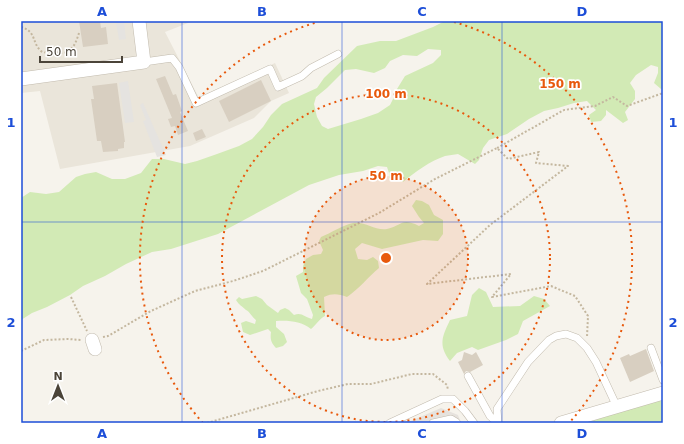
<svg xmlns="http://www.w3.org/2000/svg" width="684" height="444" viewBox="0 0 684 444" font-family="'DejaVu Sans',sans-serif">
<rect width="100%" height="100%" fill="#f6f3ec"/>
<path fill="#eae5da" d="M21 21H193L165 32 199 98 275 63 289 93 271 101 254 118 190 146 60 169 40 91 21 93Z"/>
<path fill="#e6e2dd" d="M441 408 458 415 461 423H406Z"/>
<g fill="#d2eab5" fill-rule="evenodd">
<path d="M445 21H663V88L661 89 654 83 658 73V67L651 65 636 75 630 83 635 91V99L625 112 628 120 623 123 606 110V115L601 121 591 122 589 115 596 110 587 101 574 103 558 108 544 111 529 119 507 134 489 140 483 148 479 160 475 164 458 154C454 155 449 155 445 156 430 161 415 172 403 182L389 178V173L387 167 378 166 363 171 339 175 309 185 218 234 171 249 152 252 126 264 105 276 83 286 70 295 47 307 32 313 21 320V198L30 192 46 194 59 192 76 177 85 174 96 172 112 179H125L141 173 152 159H164L185 164 197 161 217 154 239 146 252 139 263 127 271 115 282 104 317 88 324 78 357 46 380 41H396L433 27ZM428 49 441 50V55L433 63 405 76 397 89 393 99 390 105 378 113 361 119 328 129 322 126 317 117 314 104 316 97 327 88 345 70 356 69 374 73 385 68 390 61 403 55 417 56Z"/>
<path d="M416 200 422 201 429 205 434 215 443 220V234L438 241 423 240 382 249 362 243 355 249 358 259 367 260 373 257 378 261 379 268C368 277 359 289 347 297 338 294 333 293 324 297L325 316C319 319 316 325 311 329 301 321 288 320 276 321V327L284 334 287 342 283 346 276 348C271 343 270 339 271 332L268 329 250 335 243 332 241 323 246 321 255 324 256 320C251 316 250 312 246 310 241 305 240 306 236 300L239 297 242 299 256 296 262 299 267 305 278 313 280 310 285 308 289 310 294 315C302 312 304 317 312 319L313 315 307 299 301 293 296 276 303 272V266L306 259 313 255 321 254 323 250 319 241 321 237C331 233 343 225 353 223 365 221 375 231 387 229 402 226 401 217 419 226L424 223 419 217 412 206Z"/>
<path d="M479 288 486 292 493 307 520 306 534 296 544 299 550 306 523 321 518 334 506 340 478 350 472 347 457 353 450 361C438 345 442 337 450 320L467 316 472 295Z"/>
<path d="M663 398V423H585Z"/>
</g>
<g fill="#e5e3e0">
<path d="M124 21 126 39 119 40 116 22Z"/>
<path d="M128 81 134 122 125 123 119 83Z"/>
<path d="M143 103 166 155 157 157 143 121 146 120 140 105Z"/>
</g>
<g fill="#d8cfc1">
<path d="M79 21H100L101 28 106 27 108 44 83 47Z"/>
<path d="M165 76 173 95 176 94 182 111 180 112 188 131 178 135 175 126 171 127 168 119 172 118 156 79Z"/>
<path d="M261 80 271 101 229 122 219 101Z"/>
<path d="M117 83 125 142H124V148L118 149V151L103 152 101 141H97L91 99H94L92 86Z"/>
<path d="M202 129 206 137 196 141 193 133Z"/>
<path d="M646 349 654 371 630 382 620 358 629 354 630 356Z"/>
<path d="M464 352 472 355 476 352 483 365 470 372 466 371 464 374 458 362 462 360Z"/>
</g>
<g fill="none" stroke-linecap="round" stroke-linejoin="round">
<g stroke="#c2bbae" stroke-width="8">
<g id="lane">
<path d="M144 62 172 58 179 67 196 103 270 69 278 87 302 76 311 68 338 54"/>
<path d="M651 348 663 380"/>
<path d="M468 376 490 416 498 423"/>
<path d="M390 423 442 399H453L465 411 474 423"/>
<path d="M433 423 451 419 456 422 457 423"/>
<path d="M498 423 497 409 528 362 549 340 556 336 566 334 577 338 587 348 596 362 617 407"/>
</g>
</g>
<g stroke="#c2bbae" stroke-width="14">
<g id="street">
<path d="M21 79 144 62 139 21"/>
<path d="M92 340 95 349"/>
<path d="M561 423 663 393"/>
</g>
</g>
<g stroke="#c4b79f" stroke-width="2" stroke-dasharray="2 2" stroke-linecap="butt">
<path d="M21 27C36 31 32 42 40 50 43 54 49 52 52 52 56 52 59 53 62 53 73 52 76 42 79 33"/>
<path d="M497 148 564 110 595 106 613 97 627 106 663 93"/>
<path d="M71 297 87 331"/>
<path d="M103 337 108 336 151 311 195 291 233 281 263 271 379 213 435 179 497 148 508 159 539 152 536 163 568 166 490 225 427 284 511 274 492 297 551 286 575 296 588 316 587 337"/>
<path d="M21 351 44 340 68 339 81 340"/>
<path d="M207 423 318 391 348 384H371L412 374H433L447 385 448 390"/>
</g>
<use href="#lane" stroke="#fff" stroke-width="7"/>
<use href="#street" stroke="#fff" stroke-width="13"/>
</g>
<path fill="none" stroke="#1d4ed8" stroke-width="1" stroke-opacity="0.55" d="M182 21V423M342 21V423M502 21V423M21 222H663"/>
<circle cx="386" cy="258" r="82" fill="#e8590c" fill-opacity=".12"/>
<g fill="none" stroke="#e8590c" stroke-width="2" stroke-dasharray="2 4">
<circle cx="386" cy="258" r="82"/>
<circle cx="386" cy="258" r="164"/>
<path d="M203 423A246 246 0 0 1 318 22M454 22A246 246 0 0 1 569 423"/>
</g>
<circle cx="386" cy="258" r="6" fill="#e8590c" stroke="#fff" stroke-width="2"/>
<g font-size="12" text-anchor="middle" font-weight="bold" fill="#e8590c" stroke="#fff" stroke-width="3.5" stroke-linejoin="round" paint-order="stroke">
<text x="560" y="88">150 m</text>
<text x="386" y="98">100 m</text>
<text x="386" y="180">50 m</text>
</g>
<rect width="684" height="444" fill="none" stroke="#ffffff" stroke-width="44"/>
<g transform="translate(58 386)" stroke="#ffffff" stroke-width="3" paint-order="stroke">
<path d="M0-3L7 15L0 10L-7 15Z" fill="#4b4439"/>
<text y="-6" font-size="11" font-weight="bold" text-anchor="middle" fill="#4b4439">N</text>
</g>
<path d="M40 56v6h82v-6" fill="none" stroke="#4b4439" stroke-width="2"/>
<text x="46" y="56" font-size="12" fill="#4b4439" stroke="#ffffff" stroke-width="3" paint-order="stroke">50 m</text>
<rect x="22" y="22" width="640" height="400" fill="none" stroke="#1d4ed8" stroke-width="1.5"/>
<g font-size="13" text-anchor="middle" font-weight="bold" fill="#1d4ed8">
<text x="102" y="16">A</text>
<text x="262" y="16">B</text>
<text x="422" y="16">C</text>
<text x="582" y="16">D</text>
<text x="11" y="127">1</text>
<text x="673" y="127">1</text>
<text x="11" y="327">2</text>
<text x="673" y="327">2</text>
<text x="102" y="438">A</text>
<text x="262" y="438">B</text>
<text x="422" y="438">C</text>
<text x="582" y="438">D</text>
</g>
</svg>
